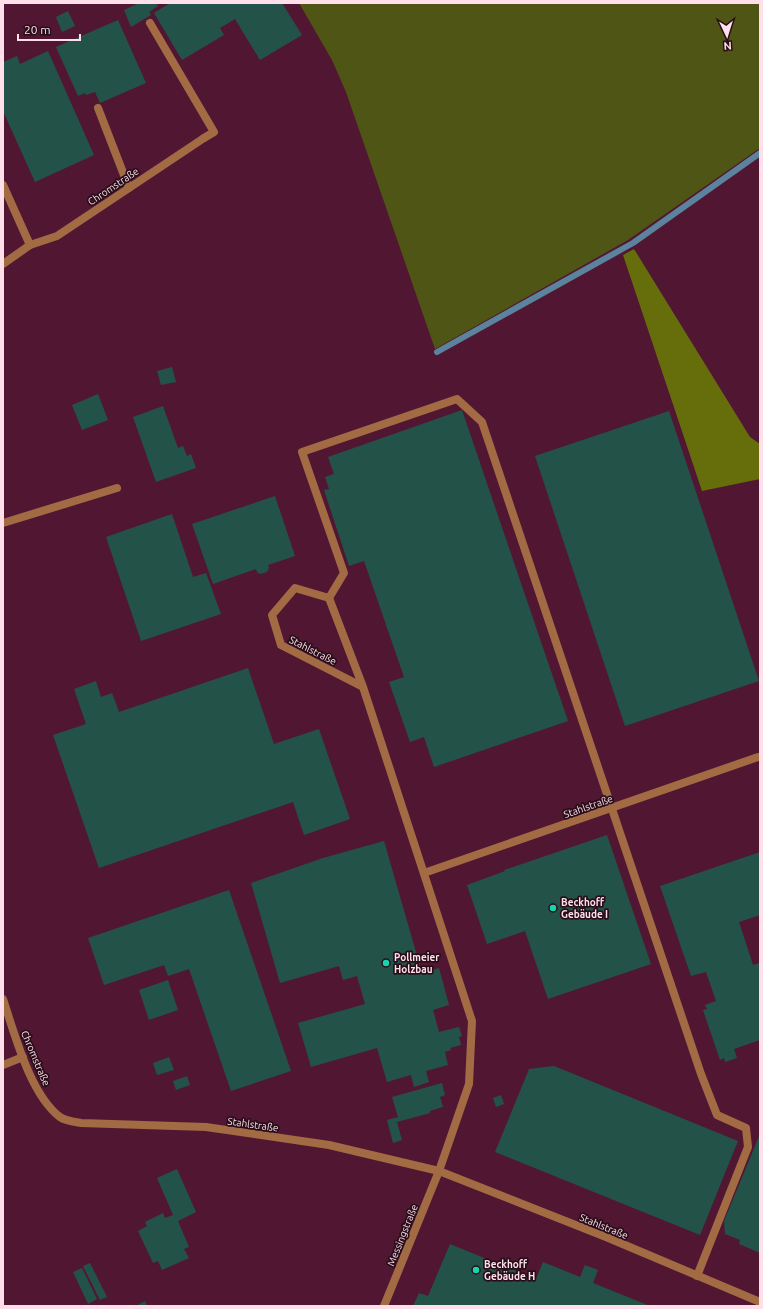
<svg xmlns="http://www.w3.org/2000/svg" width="763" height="1309" viewBox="0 0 763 1309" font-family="Ubuntu,sans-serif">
<rect width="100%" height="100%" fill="#511732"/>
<path fill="#4f5615" d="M299 3H760V148L628 240 435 349 346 92 332 60Z"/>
<path fill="#666e0c" d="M634 249 750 437 760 444V479L702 491 623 255Z"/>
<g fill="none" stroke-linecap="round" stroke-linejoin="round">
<path stroke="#5c839d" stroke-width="6" d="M437 352 633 243 760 153"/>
</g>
<g fill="#235348">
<path d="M139 3H156L158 6 149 12 151 15 131 27 124 10Z"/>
<path d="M170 3H282L302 35 260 60 235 19 220 28 224 35 182 60 154 13Z"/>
<path d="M68 11 75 26 62 32 56 17Z"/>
<path d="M118 20 146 83 100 103 95 92 86 95 85 93 78 96 56 47Z"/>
<path d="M48 51 94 155 35 182 3 111V62L17 56 20 64Z"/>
<path d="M172 367 176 382 161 385 157 371Z"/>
<path d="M98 394 108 420 82 430 72 405Z"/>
<path d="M163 406 178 448 183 446 187 456 191 454 196 468 156 482 133 417Z"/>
<path d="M462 410 568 721 434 767 424 737 410 742 389 682 404 677 364 561 349 566 324 490 329 489 325 477 334 474 328 457Z"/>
<path d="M669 411 759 681 625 726 535 456Z"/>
<path d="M275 496 295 556 268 565 269 568 267 572 260 574 257 572 256 569 213 584 192 524Z"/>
<path d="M172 514 193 577 206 573 221 614 141 641 106 537Z"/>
<path d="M248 668 274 744 319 729 350 819 304 835 293 802 99 868 53 735 86 724 74 689 96 681 101 697 112 693 119 712Z"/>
<path d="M607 835 651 964 548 999 525 931 487 944 467 885 505 871 504 870Z"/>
<path d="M384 841 422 973 439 968 449 1005 433 1010 439 1032 459 1027 462 1036 459 1037 461 1045 450 1048 451 1050 445 1052 448 1065 426 1071 429 1082 414 1087 411 1075 387 1082 377 1048 311 1067 298 1023 365 1004 357 976 343 980 339 966 280 983 251 883 323 858Z"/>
<path d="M760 852V915L739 922 753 965 760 963V1040L734 1049 737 1058 725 1062 724 1058 720 1060 703 1010 707 1009 705 1005 716 1001 706 972 691 976 660 886Z"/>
<path d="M229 890 291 1071 231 1091 189 969 168 976 164 965 104 985 88 938Z"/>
<path d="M168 980 178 1010 149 1020 139 990Z"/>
<path d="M169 1057 174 1070 157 1075 153 1063Z"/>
<path d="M554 1066 738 1141 700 1235 495 1152 529 1069Z"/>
<path d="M187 1076 190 1085 176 1090 173 1081Z"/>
<path d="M442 1083 445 1095 440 1097 443 1107 430 1111V1113L397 1122 402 1140 393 1143 387 1120 398 1117 392 1097Z"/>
<path d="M501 1095 504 1104 496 1107 493 1098Z"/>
<path d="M760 1134V1253L739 1244 740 1240 725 1234 724 1221Z"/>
<path d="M177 1169 196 1212 178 1221 189 1247 184 1249 189 1258 162 1270 158 1261 153 1263 138 1231 147 1226 145 1222 163 1213 165 1218 173 1215 157 1178Z"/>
<path d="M450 1244 536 1279 543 1262 580 1277 585 1265 598 1270 593 1283 650 1306H413L419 1293 428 1296Z"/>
<path d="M90 1263 107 1297 100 1300 83 1266Z"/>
<path d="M82 1268 97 1299 88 1304 73 1272Z"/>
<path d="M145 1301 147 1306H136Z"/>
</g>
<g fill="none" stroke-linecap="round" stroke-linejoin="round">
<g stroke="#a36b43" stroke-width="8">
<path d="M150 23 214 132 204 138"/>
<path d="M98 108 129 188"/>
<path d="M3 523 117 488"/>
<path d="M329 598 344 573 302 452 457 399 482 422 701 1074 717 1115 746 1128 748 1147 697 1276"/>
<path d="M3 1065 23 1057"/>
</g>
<g stroke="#a36b43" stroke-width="8">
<path d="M3 185 30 245 3 264"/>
<path d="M30 245 57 236 204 138"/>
<path d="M363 687 281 645 272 615 295 588 329 598 363 687 472 1021 469 1084 439 1171 384 1306"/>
<path d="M424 873 758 757"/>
<path d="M3 999C15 1035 30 1094 60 1117 65 1121 75 1122 81 1123L206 1127 329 1145 439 1171 606 1237 760 1302"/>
</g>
</g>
<g fill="#18d5b2" stroke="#280e19" stroke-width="1.5">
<circle cx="553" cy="908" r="4"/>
<circle cx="386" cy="963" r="4"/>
<circle cx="476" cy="1270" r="4"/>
</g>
<g text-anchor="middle" stroke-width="3.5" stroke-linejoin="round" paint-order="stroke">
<g font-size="10" fill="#fedfea" stroke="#280e19">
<text transform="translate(113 186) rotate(-34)" y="4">Chromstraße</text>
<text transform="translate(313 650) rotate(27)" y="4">Stahlstraße</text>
<text transform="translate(588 806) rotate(-19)" y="4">Stahlstraße</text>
<text transform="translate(36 1058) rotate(67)" y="4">Chromstraße</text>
<text transform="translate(253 1124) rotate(8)" y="4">Stahlstraße</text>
<text transform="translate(604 1226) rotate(22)" y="4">Stahlstraße</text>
<text transform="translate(402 1235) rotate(-68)" y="4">Messingstraße</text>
</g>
<g font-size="10" font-weight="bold" fill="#fedfea" stroke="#280e19" text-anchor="start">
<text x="561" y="906">Beckhoff<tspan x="561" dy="12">Gebäude I</tspan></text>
<text x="394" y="961">Pollmeier<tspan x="394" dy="12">Holzbau</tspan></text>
<text x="484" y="1268">Beckhoff<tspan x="484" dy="12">Gebäude H</tspan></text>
</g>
</g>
<rect width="763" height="1309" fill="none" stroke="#fedfea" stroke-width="8"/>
<g transform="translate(727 36) rotate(176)" stroke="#280e19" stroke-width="3" paint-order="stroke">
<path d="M0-3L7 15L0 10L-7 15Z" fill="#fedfea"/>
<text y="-6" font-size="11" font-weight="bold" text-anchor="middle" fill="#fedfea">N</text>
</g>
<path d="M18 34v6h62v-6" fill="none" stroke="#fedfea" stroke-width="2"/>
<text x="24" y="34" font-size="12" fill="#fedfea" stroke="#280e19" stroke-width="3" paint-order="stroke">20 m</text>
</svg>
